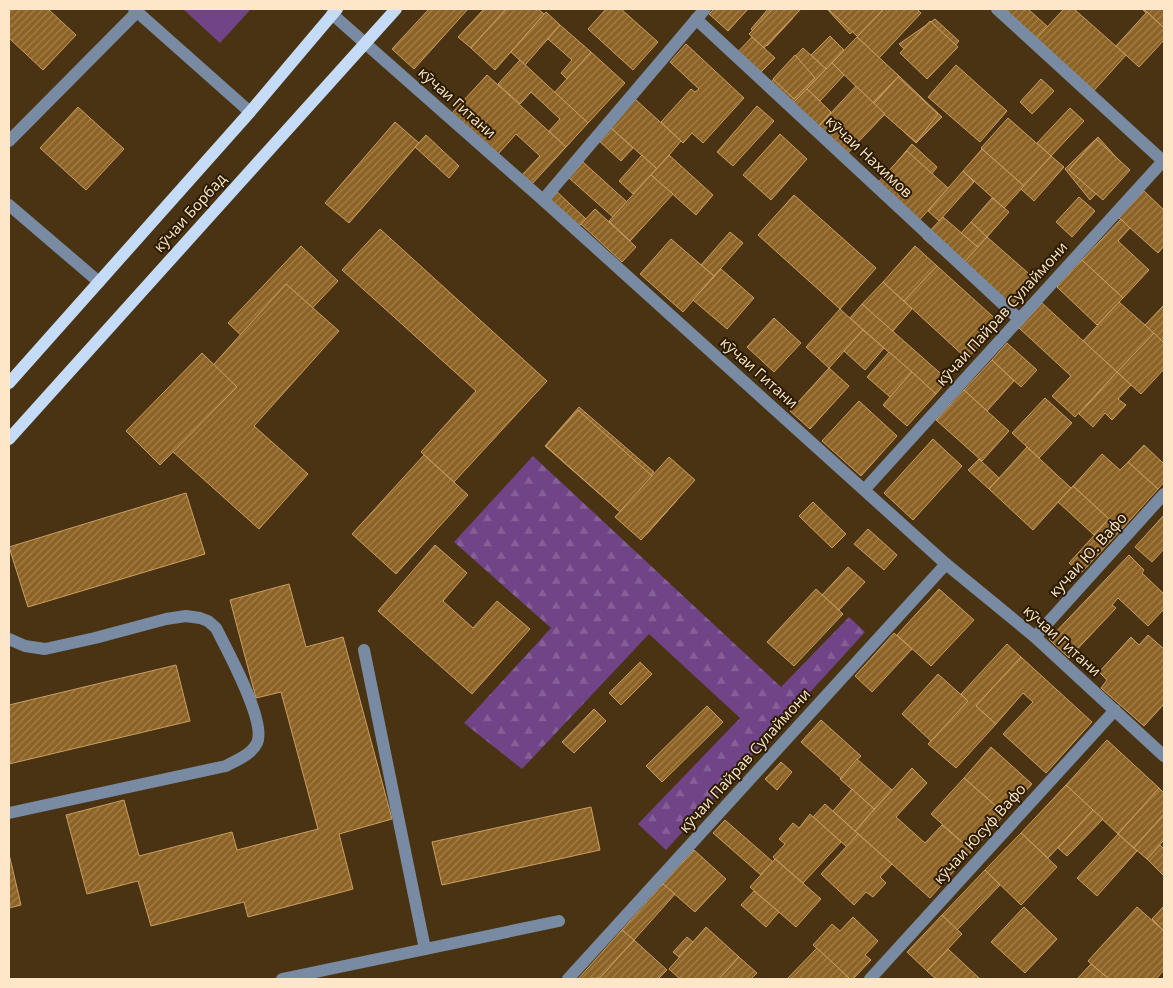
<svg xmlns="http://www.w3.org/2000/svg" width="1173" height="988" viewBox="0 0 1173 988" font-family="'Open Sans',sans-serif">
<defs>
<pattern id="forest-firs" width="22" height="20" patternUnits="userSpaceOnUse" patternTransform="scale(1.25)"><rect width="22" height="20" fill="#714487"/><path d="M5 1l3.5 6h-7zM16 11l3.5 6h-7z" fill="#865f97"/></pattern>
<pattern id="building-hatch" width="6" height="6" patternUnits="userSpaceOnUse" patternTransform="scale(1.25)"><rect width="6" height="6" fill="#8c6225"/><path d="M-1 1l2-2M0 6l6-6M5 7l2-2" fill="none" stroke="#a3804d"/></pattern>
</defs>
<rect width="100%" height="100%" fill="#493313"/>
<path fill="url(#forest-firs)" d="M533 456 781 687 849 617 865 632 666 850 638 824 740 718 649 634 522 769 464 723 551 628 454 542Z"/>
<path fill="#714487" d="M183 9H251L220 43Z"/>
<g fill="url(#building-hatch)" stroke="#ca9e62">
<path d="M9 9H48L76 35 43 70 9 38Z"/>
<path d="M429 9H468L414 69 392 49Z"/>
<path d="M484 9H506L471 48 458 37Z"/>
<path d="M506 9H538L544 14 495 70 471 48Z"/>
<path d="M606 9H621L658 42 633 70 588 29Z"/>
<path d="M714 9H748L728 31 709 14Z"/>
<path d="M768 9H785L793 18 767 46 751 29Z"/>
<path d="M773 9H801L764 48 749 34Z"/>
<path d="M827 9H876L850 34Z"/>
<path d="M828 9H884L858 37Z"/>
<path d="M884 9H917L921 13 879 58 857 37Z"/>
<path d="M994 9H1028L1048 27 1032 43Z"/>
<path d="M1064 9H1074L1126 55 1090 95 1032 43Z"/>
<path d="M1142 9H1164V30Z"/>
<path d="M1143 9H1164V28L1147 12Z"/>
<path d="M546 12 560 25 525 65 511 52Z"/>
<path d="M1147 12 1164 28V40L1139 67 1116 46Z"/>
<path d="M935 19 959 41 931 74 899 44Z"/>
<path d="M930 21 958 47 927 79 900 53Z"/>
<path d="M560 25 591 52 567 79 561 73 572 60 548 39Z"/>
<path d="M830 36 844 50 826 69 811 55Z"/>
<path d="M752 37 775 58 757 76 735 55Z"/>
<path d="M857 37 899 76 873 103 832 63Z"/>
<path d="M686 44 744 98 703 143 692 133 683 143 661 122 691 89 695 92 699 89 670 62Z"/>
<path d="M803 48 826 69 790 106 768 85Z"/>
<path d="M591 52 625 83 588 123 554 93Z"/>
<path d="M795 55 815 78 794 99 773 79Z"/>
<path d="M520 60 588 123 566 147 549 131 560 119 531 92 520 104 498 84Z"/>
<path d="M832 63 844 75 820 101 807 89Z"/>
<path d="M956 65 1007 111 980 142 928 97Z"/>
<path d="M487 75 566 147 532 184 522 175 540 156 516 134 498 154 452 113Z"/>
<path d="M899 76 942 117 916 143 873 103Z"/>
<path d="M898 77 938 114 916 142 873 105Z"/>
<path d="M1041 79 1054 91 1032 114 1020 102Z"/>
<path d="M856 86 885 114 844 157 815 130Z"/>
<path d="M807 89 831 112 815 130 790 106Z"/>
<path d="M635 99 681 141 657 169 610 127Z"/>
<path d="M757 106 774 121 733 166 717 152Z"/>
<path d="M78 107 124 149 86 190 40 148Z"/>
<path d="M1070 108 1084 121 1051 156 1037 143Z"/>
<path d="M1008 118 1051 156 1024 186 981 148Z"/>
<path d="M395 122 419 143 349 223 325 203Z"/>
<path d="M610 127 633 148 621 161 598 140Z"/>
<path d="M780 134 807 159 771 200 743 175Z"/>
<path d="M426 135 459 166 449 178 415 147Z"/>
<path d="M1098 137 1123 165 1090 200 1065 169Z"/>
<path d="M1096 139 1130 170 1103 200 1069 170Z"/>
<path d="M912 144 937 167 907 207 880 182Z"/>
<path d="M982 149 1024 186 1004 208 963 171Z"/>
<path d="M907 151 948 188 915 225 873 188Z"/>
<path d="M642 155 657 169 633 194 619 181Z"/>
<path d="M669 155 713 195 696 215 651 175Z"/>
<path d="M1051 156 1064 167 1034 201 1021 189Z"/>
<path d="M583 162 627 202 613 217 569 178Z"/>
<path d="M963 171 974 182 939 221 928 211Z"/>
<path d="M651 175 673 194 630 241 609 221Z"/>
<path d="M553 188 586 219 578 227 546 196Z"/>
<path d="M1144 191 1164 210V246L1158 253 1119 218Z"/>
<path d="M794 195 876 268 840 309 758 235Z"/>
<path d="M1079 197 1095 211 1072 237 1056 222Z"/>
<path d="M992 198 1009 212 987 237 971 222Z"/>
<path d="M595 209 636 247 622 262 581 224Z"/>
<path d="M943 217 978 247 958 269 923 238Z"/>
<path d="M1121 219 1130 228 1118 241 1149 270 1123 298 1082 260Z"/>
<path d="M971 222 987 237 978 247 961 233Z"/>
<path d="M380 229 547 381 454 482 421 452 476 391 342 270Z"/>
<path d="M730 232 743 243 714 276 701 265Z"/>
<path d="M987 237 1035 279 1006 312 958 269Z"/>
<path d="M671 239 714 276 683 312 640 274Z"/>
<path d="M301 246 338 281 265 358 228 323Z"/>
<path d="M915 246 937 266 904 301 883 282Z"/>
<path d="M1082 260 1123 298 1097 325 1057 287Z"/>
<path d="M937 266 1000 323 967 359 904 301Z"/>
<path d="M721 269 754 298 727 329 693 300Z"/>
<path d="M883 282 912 309 892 332 862 304Z"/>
<path d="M286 284 339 331 254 426 308 474 259 529 152 433Z"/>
<path d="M1119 302 1154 333 1117 372 1083 341Z"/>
<path d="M1042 303 1117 372 1075 417 1052 396 1071 376 1019 328Z"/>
<path d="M862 304 948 380 936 394 850 318Z"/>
<path d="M1164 305V343L1145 325Z"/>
<path d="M840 309 863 330 829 368 806 347Z"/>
<path d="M774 318 801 343 774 372 747 347Z"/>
<path d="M863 330 884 348 865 370 844 351Z"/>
<path d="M1154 333 1164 343V369L1141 394 1117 372Z"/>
<path d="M1007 343 1037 370 1021 387 992 360Z"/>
<path d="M889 352 912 372 890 397 867 377Z"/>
<path d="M202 353 237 387 160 465 126 431Z"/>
<path d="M992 360 1014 381 987 411 964 390Z"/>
<path d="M829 368 849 386 810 429 790 411Z"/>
<path d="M912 372 936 394 907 426 883 405Z"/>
<path d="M1117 372 1131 385 1118 399 1126 405 1112 420 1105 413 1093 427 1079 414Z"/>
<path d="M964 390 1009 431 982 461 936 420Z"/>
<path d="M1045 398 1072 423 1039 458 1012 433Z"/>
<path d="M859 401 897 436 861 476 822 441Z"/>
<path d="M579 407 654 472 619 511 545 446Z"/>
<path d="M578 410 678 499 646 535 546 446Z"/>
<path d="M933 439 962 466 913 520 884 493Z"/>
<path d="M1144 445 1164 464V482L1158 489 1128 462Z"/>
<path d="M1027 447 1071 488 1033 530 989 489Z"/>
<path d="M1102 454 1120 470 1128 462 1158 489 1121 530 1073 486Z"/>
<path d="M424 455 468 495 396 574 352 534Z"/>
<path d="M669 457 695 480 641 540 615 517Z"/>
<path d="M979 459 999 478 989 489 968 470Z"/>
<path d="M1073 486 1109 519 1094 535 1058 502Z"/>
<path d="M186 493 205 554 28 607 9 547Z"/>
<path d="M813 502 846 534 832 548 799 516Z"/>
<path d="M1164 515V549L1152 562 1135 547Z"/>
<path d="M1109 519 1121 530 1081 573 1069 563Z"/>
<path d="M868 529 897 555 884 570 854 544Z"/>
<path d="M435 545 467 573 443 601 473 628 497 601 530 629 472 694 378 611Z"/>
<path d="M1129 555 1144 570 1142 573 1164 594V609L1148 626 1118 598 1112 605 1116 608 1069 658 1049 639Z"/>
<path d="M848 567 865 582 839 610 822 595Z"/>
<path d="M289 584 306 647 343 637 392 819 339 834 353 889 248 917 244 902 151 926 138 881 87 894 66 815 124 800 139 856 232 832 237 850 318 829 281 692 256 698 230 600Z"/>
<path d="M816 589 843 614 794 666 767 642Z"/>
<path d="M939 589 974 620 931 666 897 635Z"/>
<path d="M894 633 912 649 872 692 855 676Z"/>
<path d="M1148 635 1164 649V704L1144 726 1101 688 1107 680 1099 672 1131 637 1139 645Z"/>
<path d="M1007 644 1021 657 976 706 996 724 956 768 928 744 968 701 961 694Z"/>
<path d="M1021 657 1092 722 1046 773 1003 734 1033 702 1023 693 996 724 976 706Z"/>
<path d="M640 662 652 674 621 705 609 693Z"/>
<path d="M176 665 190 721 9 764V705Z"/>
<path d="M938 674 968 701 931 741 902 714Z"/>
<path d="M707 706 723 722 662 782 646 766Z"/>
<path d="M594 709 606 721 574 753 562 742Z"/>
<path d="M821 720 861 756 841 778 801 742Z"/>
<path d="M1107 740 1159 788 1118 834 1066 785Z"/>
<path d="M991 747 1032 784 1005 814 964 778Z"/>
<path d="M857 759 892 790 874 809 840 779Z"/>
<path d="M781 762 792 772 777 790 765 779Z"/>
<path d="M912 768 927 783 896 817 925 843 942 825 972 851 930 898 855 831Z"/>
<path d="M964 778 1005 814 972 851 931 814Z"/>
<path d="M1066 785 1093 810 1048 858 1021 833Z"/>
<path d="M1159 788 1164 793V814L1134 848 1118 834Z"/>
<path d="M852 789 874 809 855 831 833 811Z"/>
<path d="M825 804 858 834 847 847 813 817Z"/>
<path d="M591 807 600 850 442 885 432 842Z"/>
<path d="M1093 810 1103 819 1067 856 1058 848Z"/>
<path d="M810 814 841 842 803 883 773 857 785 844 779 839 793 823 799 828Z"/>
<path d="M1164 814V840L1147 859 1134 848Z"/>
<path d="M725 820 773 862 761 875 713 833Z"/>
<path d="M1021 833 1057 867 1021 905 985 870Z"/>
<path d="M858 834 892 864 880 877 886 883 873 897 866 892 854 905 821 874Z"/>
<path d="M1118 834 1137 851 1097 896 1077 878Z"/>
<path d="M1160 845 1164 849V876L1147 859Z"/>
<path d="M694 850 726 879 695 912 663 884Z"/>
<path d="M9 854 21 905 9 908Z"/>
<path d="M775 859 821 899 796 927 750 887Z"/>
<path d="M985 870 1000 885 957 930 942 915Z"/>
<path d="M663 884 675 894 634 940 622 930Z"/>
<path d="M754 891 779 912 766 927 741 905Z"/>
<path d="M1164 906V931L1152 919Z"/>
<path d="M1024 907 1057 939 1025 973 991 942Z"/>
<path d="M1137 907 1164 931V970L1156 979H1109L1088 961Z"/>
<path d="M942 915 962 934 927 971 907 952Z"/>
<path d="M853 917 878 941 865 955 871 960 853 979H850L813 945 832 924 840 931Z"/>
<path d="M706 927 739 957 719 979H680L669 969Z"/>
<path d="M622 930 634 940 600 978 578 979Z"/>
<path d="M687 937 693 942 679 957 673 952Z"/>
<path d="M634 940 667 970 658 979H601L600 978Z"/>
<path d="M817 948 850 979H787Z"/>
<path d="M948 949 980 979H936L927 971Z"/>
<path d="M739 957 757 973 751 979H719Z"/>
<path d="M1091 964 1109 979H1077Z"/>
</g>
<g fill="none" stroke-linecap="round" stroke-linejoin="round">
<g stroke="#788ba2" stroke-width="12">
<path d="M134 9 250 112"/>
<path d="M997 9 1163 161"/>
<path d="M332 14 543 200 946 564 1035 637 1164 756"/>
<path d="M696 19 1019 319"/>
<path d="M9 141 137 12"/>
<path d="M543 200 705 9"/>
<path d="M9 205 99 282"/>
<path d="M865 489 1164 160"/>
<path d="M1035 637 1164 494"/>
<path d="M9 639 25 646 45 649 95 638 166 619 186 616 200 618 208 621 216 628C227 650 267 722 257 743 251 755 237 760 226 766L9 813"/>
<path d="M364 650 425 949"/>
<path d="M282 979 559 921"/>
<path d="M568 979 946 564"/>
<path d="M870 979 1115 710"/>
</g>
<g stroke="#c5dcf9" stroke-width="12">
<path d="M9 383 250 112 337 9"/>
<path d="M9 439 396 9"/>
</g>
</g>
<g text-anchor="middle" stroke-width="4" stroke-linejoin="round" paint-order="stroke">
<g font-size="15" fill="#fee7c9" stroke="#2c1b03">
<text transform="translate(457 103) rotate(42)" y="5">кӯчаи Гитани</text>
<text transform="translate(869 157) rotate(43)" y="5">кӯчаи Нахимов</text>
<text transform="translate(190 213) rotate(-48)" y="5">кӯчаи Борбад</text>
<text transform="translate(1002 314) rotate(-48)" y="5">кӯчаи Пайрав Сулаймони</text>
<text transform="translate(759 373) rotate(42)" y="5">кӯчаи Гитани</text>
<text transform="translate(1088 555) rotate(-48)" y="5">кучаи Ю. Вафо</text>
<text transform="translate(1062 641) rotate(42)" y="5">кӯчаи Гитани</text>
<text transform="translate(745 761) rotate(-48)" y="5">кӯчаи Пайрав Сулаймони</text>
<text transform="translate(980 834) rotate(-48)" y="5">кӯчаи Юсуф Вафо</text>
</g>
</g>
<rect width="1173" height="988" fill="none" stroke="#fee7c9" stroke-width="20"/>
</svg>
